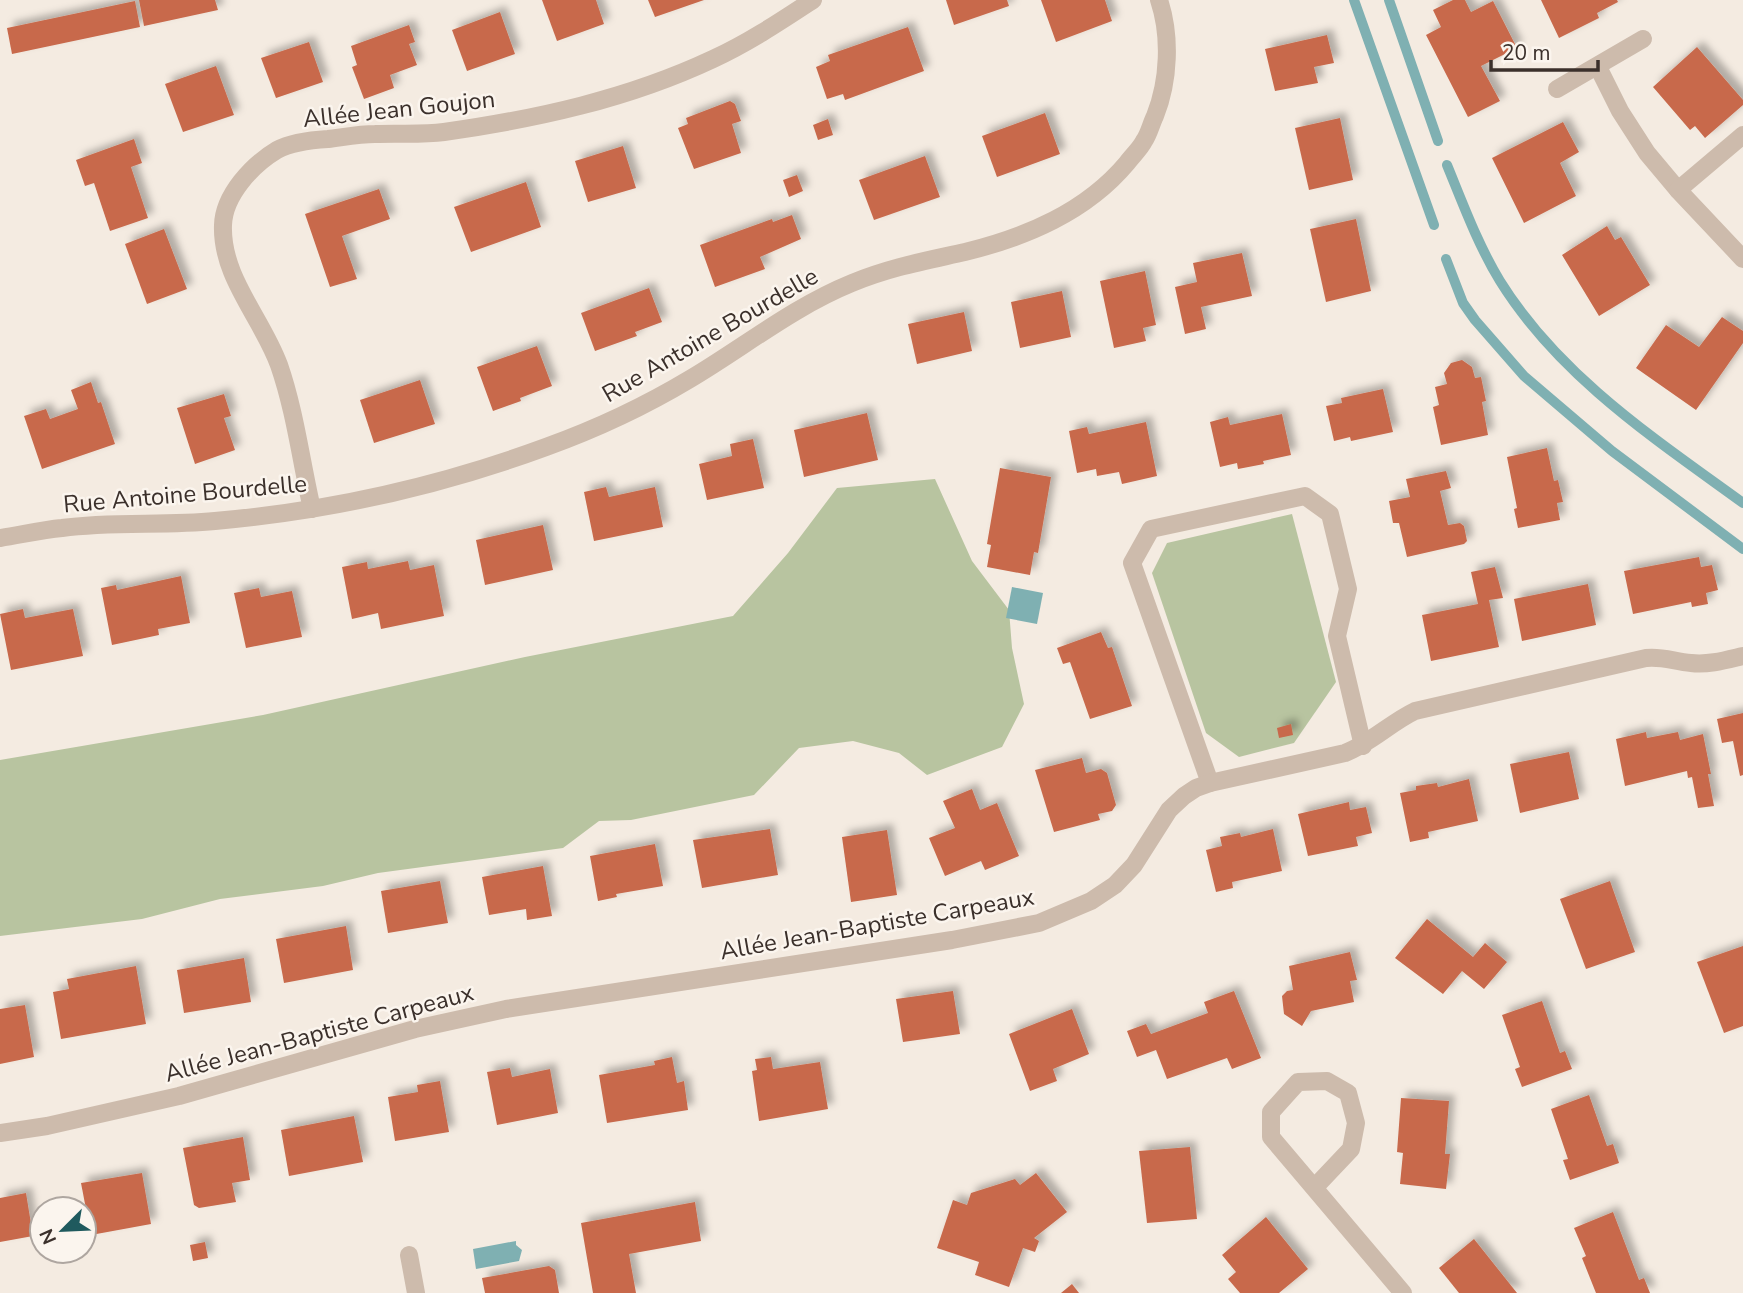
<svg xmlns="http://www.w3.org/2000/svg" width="1743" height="1293" viewBox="0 0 1743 1293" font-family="'Nunito Sans',sans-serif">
<defs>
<filter id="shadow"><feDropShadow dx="6" dy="-6" stdDeviation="3.5" flood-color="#0004"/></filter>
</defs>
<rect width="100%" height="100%" fill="#f4ebe1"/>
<g fill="#b8c4a0">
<path d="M935 479 972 561 1009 610 1012 648 1024 704 1002 747 927 775 899 753 853 741 799 748 754 795 631 820 599 821 563 848 378 873 323 886 220 899 142 919 0 936V760L263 715 525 657 733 616 788 553 837 488Z"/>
<path d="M1292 514 1336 682 1294 743 1239 757 1206 733 1152 573 1167 543Z"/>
</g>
<g fill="#7fb0b2">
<path d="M1012 587 1043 593 1037 624 1006 618Z"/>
<path d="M516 1241V1245L522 1250 519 1261 476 1269 473 1249Z"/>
</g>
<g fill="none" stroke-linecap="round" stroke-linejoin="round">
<g stroke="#7fb0b2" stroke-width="10">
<path d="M1354 0 1434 225"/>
<path d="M1389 0 1438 141"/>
<path d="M1447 165C1463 204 1478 245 1500 281 1559 376 1655 439 1743 503"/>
<path d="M1446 259 1463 303 1475 320 1524 376 1612 451 1743 549"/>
</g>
</g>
<g fill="#c8694b" filter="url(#shadow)">
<path d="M139 0H215L218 10 144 26Z"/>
<path d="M542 0H596L604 24 557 41Z"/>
<path d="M648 0H704L655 17Z"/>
<path d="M946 0H1007L1009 6 954 25Z"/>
<path d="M1041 0H1105L1112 21 1056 42Z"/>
<path d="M1453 0H1465L1471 12 1493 1 1517 48 1481 66 1500 101 1468 117 1426 35 1441 27 1433 10Z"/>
<path d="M1541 0H1617L1618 2 1597 13 1599 18 1559 38Z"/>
<path d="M135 1 140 27 12 54 7 28Z"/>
<path d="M500 12 515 54 467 71 452 30Z"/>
<path d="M409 25 415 42 409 44 417 65 390 75 394 88 364 99 352 67 357 65 351 46Z"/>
<path d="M908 27 924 71 845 100 843 94 827 99 816 67 830 61 828 55Z"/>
<path d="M1327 35 1334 63 1314 67 1318 83 1275 91 1265 49Z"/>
<path d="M309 42 323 82 276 98 261 58Z"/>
<path d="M1697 47 1743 100V105L1705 138 1695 126 1690 130 1653 87Z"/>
<path d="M216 66 234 115 183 132 165 84Z"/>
<path d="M730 101 735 104 741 121 732 124 741 153 694 169 678 128 688 124 686 118Z"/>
<path d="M1045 113 1060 154 997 177 982 136Z"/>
<path d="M1340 118 1353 180 1309 190 1295 128Z"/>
<path d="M828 119 833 135 818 140 813 125Z"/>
<path d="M1563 122 1579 152 1560 163 1576 196 1524 223 1492 158Z"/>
<path d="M134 139 142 163 131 167 148 218 110 231 94 183 85 186 76 160Z"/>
<path d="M623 146 636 188 588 202 575 161Z"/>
<path d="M925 156 940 197 874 220 859 180Z"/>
<path d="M797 175 803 191 789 197 783 180Z"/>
<path d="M526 182 541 227 471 252 454 207Z"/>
<path d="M379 189 390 219 342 236 357 279 330 287 305 214Z"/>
<path d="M792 215 801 239 760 257 765 269 715 287 700 245 772 219 773 222Z"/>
<path d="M1356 219 1371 291 1326 302 1310 229Z"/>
<path d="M1607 226 1615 240 1621 237 1650 285 1599 316 1562 255Z"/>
<path d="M164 229 187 289 147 304 125 244Z"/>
<path d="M1242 253 1252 296 1201 307 1206 329 1185 334 1175 287 1197 282 1193 263Z"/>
<path d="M1145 271 1156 325 1143 328 1146 341 1114 348 1100 281Z"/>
<path d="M649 288 662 322 635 332 637 336 595 351 581 313Z"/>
<path d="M1062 291 1071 337 1020 348 1011 302Z"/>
<path d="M964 312 972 351 917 364 908 324Z"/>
<path d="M1722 317 1743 331V343L1696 410 1636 368 1666 325 1699 347Z"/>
<path d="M537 346 552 386 520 398 521 401 493 411 477 367Z"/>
<path d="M1462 360 1472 367 1475 378 1481 377 1486 401 1482 402 1488 435 1441 445 1433 407 1439 405 1435 387 1447 384 1444 373 1451 363Z"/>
<path d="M420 380 435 424 374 443 360 400Z"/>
<path d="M91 382 98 403 101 402 115 444 42 469 24 416 46 409 50 419 78 409 71 390Z"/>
<path d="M1383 389 1393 432 1351 441 1350 437 1334 441 1326 406 1342 403 1341 398Z"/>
<path d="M224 394 231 416 224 418 235 450 195 464 177 408Z"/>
<path d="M867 413 878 460 804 477 794 430Z"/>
<path d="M1282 414 1291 455 1263 461 1264 464 1238 469 1237 463 1220 467 1210 422 1228 417 1230 425Z"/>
<path d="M1146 422 1157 476 1122 484 1119 472 1097 476 1096 469 1077 473 1069 431 1087 427 1089 434Z"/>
<path d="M753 439 764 488 707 500 699 464 732 456 730 444Z"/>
<path d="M1547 448 1554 481 1558 480 1563 502 1557 503 1560 520 1518 528 1514 509 1517 508 1507 457Z"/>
<path d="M1000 468 1051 477 1038 553 1034 552 1030 575 987 567 991 545 987 544Z"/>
<path d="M1446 471 1451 488 1440 491 1448 525 1460 523 1464 526 1467 541 1464 544 1407 557 1399 523H1393L1389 501 1410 497 1406 479Z"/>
<path d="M606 487 609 497 655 487 663 527 594 541 584 492Z"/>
<path d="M543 525 553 570 485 585 476 540Z"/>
<path d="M1699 557 1701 567 1712 565 1718 590 1706 593 1708 604 1692 607 1691 602 1633 614 1624 571Z"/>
<path d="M408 561 410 570 434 565 444 616 381 629 378 613 352 619 342 567 367 562 368 569Z"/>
<path d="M1495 567 1503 598 1489 600 1499 647 1431 661 1422 615 1478 604 1471 572Z"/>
<path d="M181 576 190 623 158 629 159 635 112 645 101 588 116 585 117 590Z"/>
<path d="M1588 584 1596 625 1522 641 1514 599Z"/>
<path d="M259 588 261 597 292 591 302 637 246 648 234 593Z"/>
<path d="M23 609 25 618 73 609 83 656 11 670 0 614Z"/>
<path d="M1101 632 1108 648 1112 647 1132 706 1090 719 1070 662 1063 664 1057 648Z"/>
<path d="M1743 713V775L1740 776 1733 741 1722 743 1717 719Z"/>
<path d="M1291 724 1293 735 1279 738 1277 728Z"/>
<path d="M1646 732 1647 738 1678 732 1680 740 1703 734 1711 774H1708L1714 806 1698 808 1692 777 1688 778 1687 771 1625 786 1616 739Z"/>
<path d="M1569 752 1579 799 1520 813 1510 764Z"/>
<path d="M1082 758 1086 773 1101 769 1107 773 1116 805 1112 811 1098 814 1100 820 1054 832 1035 770Z"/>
<path d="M1469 779 1478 821 1428 832 1429 838 1410 842 1400 793 1416 790V786L1437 783 1438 787Z"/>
<path d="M972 789 980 810 997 803 1019 856 985 870 981 861 945 876 929 838 955 828 943 801Z"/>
<path d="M1349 802 1350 810 1366 807 1372 833 1356 837 1358 846 1308 856 1298 814Z"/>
<path d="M770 829 778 875 702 888 693 840Z"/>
<path d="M1273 829 1282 871 1232 882 1233 888 1216 892 1206 850 1222 846 1220 837 1240 833 1241 837Z"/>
<path d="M887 830 897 895 851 902 842 837Z"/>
<path d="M655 844 663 886 616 894 617 897 598 901 590 856Z"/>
<path d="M543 866 552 916 527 920 526 909 489 915 482 877Z"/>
<path d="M440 881 448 923 388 933 381 891Z"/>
<path d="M1610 881 1635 952 1586 969 1560 899Z"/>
<path d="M1427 919 1473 957 1485 943 1507 962 1484 989 1462 971 1443 994 1395 958Z"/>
<path d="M346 926 353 970 284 983 276 939Z"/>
<path d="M1743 946V1026L1724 1033 1697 962Z"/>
<path d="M1350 952 1357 980 1350 981 1354 1002 1311 1011 1302 1026 1284 1014 1282 996 1287 991 1293 990 1289 966Z"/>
<path d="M244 958 251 1002 184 1013 177 970Z"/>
<path d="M136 966 146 1024 61 1039 53 992 69 989 67 979Z"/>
<path d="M953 991 960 1034 903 1042 896 999Z"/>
<path d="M1234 991 1261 1058 1232 1069 1227 1058 1167 1079 1156 1050 1137 1057 1127 1031 1146 1024 1151 1034 1208 1013 1204 1002Z"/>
<path d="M1542 1001 1560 1053 1565 1051 1572 1069 1522 1087 1515 1069 1520 1067 1502 1015Z"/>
<path d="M25 1005 34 1057 0 1064V1009Z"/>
<path d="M1072 1009 1089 1054 1053 1069 1057 1081 1030 1091 1009 1034Z"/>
<path d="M672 1057 677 1083 684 1081 688 1110 607 1123 599 1075 655 1065 654 1061Z"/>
<path d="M771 1057 773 1069 820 1062 828 1109 759 1121 752 1071 757 1070 755 1059Z"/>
<path d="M510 1068 512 1077 550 1069 558 1113 497 1125 487 1072Z"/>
<path d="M440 1081 449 1132 395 1141 388 1097 418 1092 417 1085Z"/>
<path d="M1589 1095 1607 1146 1613 1144 1619 1163 1570 1180 1563 1160 1568 1159 1551 1109Z"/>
<path d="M1401 1098 1449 1101 1445 1154H1450L1446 1189 1400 1184 1403 1153 1397 1152Z"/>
<path d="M354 1116 363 1162 289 1176 281 1130Z"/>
<path d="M243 1137 250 1180 232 1183 236 1202 199 1208 194 1205 183 1148Z"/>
<path d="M1190 1147 1197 1219 1147 1223 1139 1151Z"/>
<path d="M142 1173 151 1224 91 1235 81 1183Z"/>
<path d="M1036 1173 1067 1212 1034 1238 1039 1241 1035 1252 1023 1248 1009 1287 975 1275 979 1262 937 1248 953 1200 967 1205 971 1193 1015 1179 1020 1185Z"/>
<path d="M26 1193 33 1236 0 1242V1198Z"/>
<path d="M695 1202 701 1241 629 1254 636 1293H593L581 1223Z"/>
<path d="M1613 1212 1639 1280 1644 1278 1650 1293H1596L1582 1258 1586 1256 1574 1228Z"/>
<path d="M1266 1217 1308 1269 1279 1293H1240L1228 1279 1236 1272 1222 1255Z"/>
<path d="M1474 1239 1517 1293H1459L1439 1268Z"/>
<path d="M205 1242 208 1258 193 1261 190 1245Z"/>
<path d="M549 1266 555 1270 559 1293H485L482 1278Z"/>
<path d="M1072 1284 1079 1293H1061Z"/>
</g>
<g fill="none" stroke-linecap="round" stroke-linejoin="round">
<g stroke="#cdbbac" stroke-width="18">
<path d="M1598 67 1620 111 1647 153 1678 190"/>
<path d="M1557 89 1643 39"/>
<path d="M1743 135 1678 190 1743 259"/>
<path d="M312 509C301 461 295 411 279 365 262 318 221 277 223 225 224 195 252 165 277 150 292 142 311 140 328 139 344 137 360 134 375 134 398 133 422 135 444 132 536 119 628 99 713 59 748 43 781 21 813 0"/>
<path d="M0 538C20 535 41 530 62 528 112 521 164 526 215 521 328 511 440 486 546 447 596 429 645 406 690 379 744 347 793 307 852 283 891 267 925 261 965 252 1026 237 1086 212 1127 163 1132 156 1140 149 1144 141 1149 134 1151 124 1155 116 1169 81 1171 36 1159 0"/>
<path d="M1210 783 1132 563 1151 529 1305 496 1330 514 1348 589 1337 636 1363 746"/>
<path d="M0 1133 47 1126 179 1096 415 1029 506 1009 952 940 1039 923 1091 901 1115 885 1134 865 1169 810 1184 796 1196 788 1210 783 1345 753C1371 743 1390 723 1415 711L1646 658C1663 656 1675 662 1691 663 1709 665 1726 660 1743 656"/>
<path d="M1315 1187 1351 1149 1356 1123 1348 1093 1327 1081 1298 1082 1271 1112V1137L1403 1293"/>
<path d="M409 1255 416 1293"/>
</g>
</g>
<g text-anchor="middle" stroke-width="5" stroke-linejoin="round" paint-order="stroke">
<g font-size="24" fill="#3b302b" stroke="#fbf5ee">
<text transform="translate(399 109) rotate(-6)" y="8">Allée Jean Goujon</text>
<text transform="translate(710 335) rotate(-30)" y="8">Rue Antoine Bourdelle</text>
<text transform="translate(185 494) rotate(-5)" y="8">Rue Antoine Bourdelle</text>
<text transform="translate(877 924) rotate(-10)" y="8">Allée Jean-Baptiste Carpeaux</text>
<text transform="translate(319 1033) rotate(-15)" y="8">Allée Jean-Baptiste Carpeaux</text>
</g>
</g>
<g transform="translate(63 1230) rotate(246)"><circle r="33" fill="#fbf5ee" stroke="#aea6a0" stroke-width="2"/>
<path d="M0-5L12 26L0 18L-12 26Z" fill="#1f5a5e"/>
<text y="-10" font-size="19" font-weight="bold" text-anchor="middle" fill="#3b302b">N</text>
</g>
<path d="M1491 60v10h107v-10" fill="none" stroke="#3b302b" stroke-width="3.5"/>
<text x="1502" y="60" font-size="21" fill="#3b302b" stroke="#fbf5ee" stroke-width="5" paint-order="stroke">20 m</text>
</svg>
